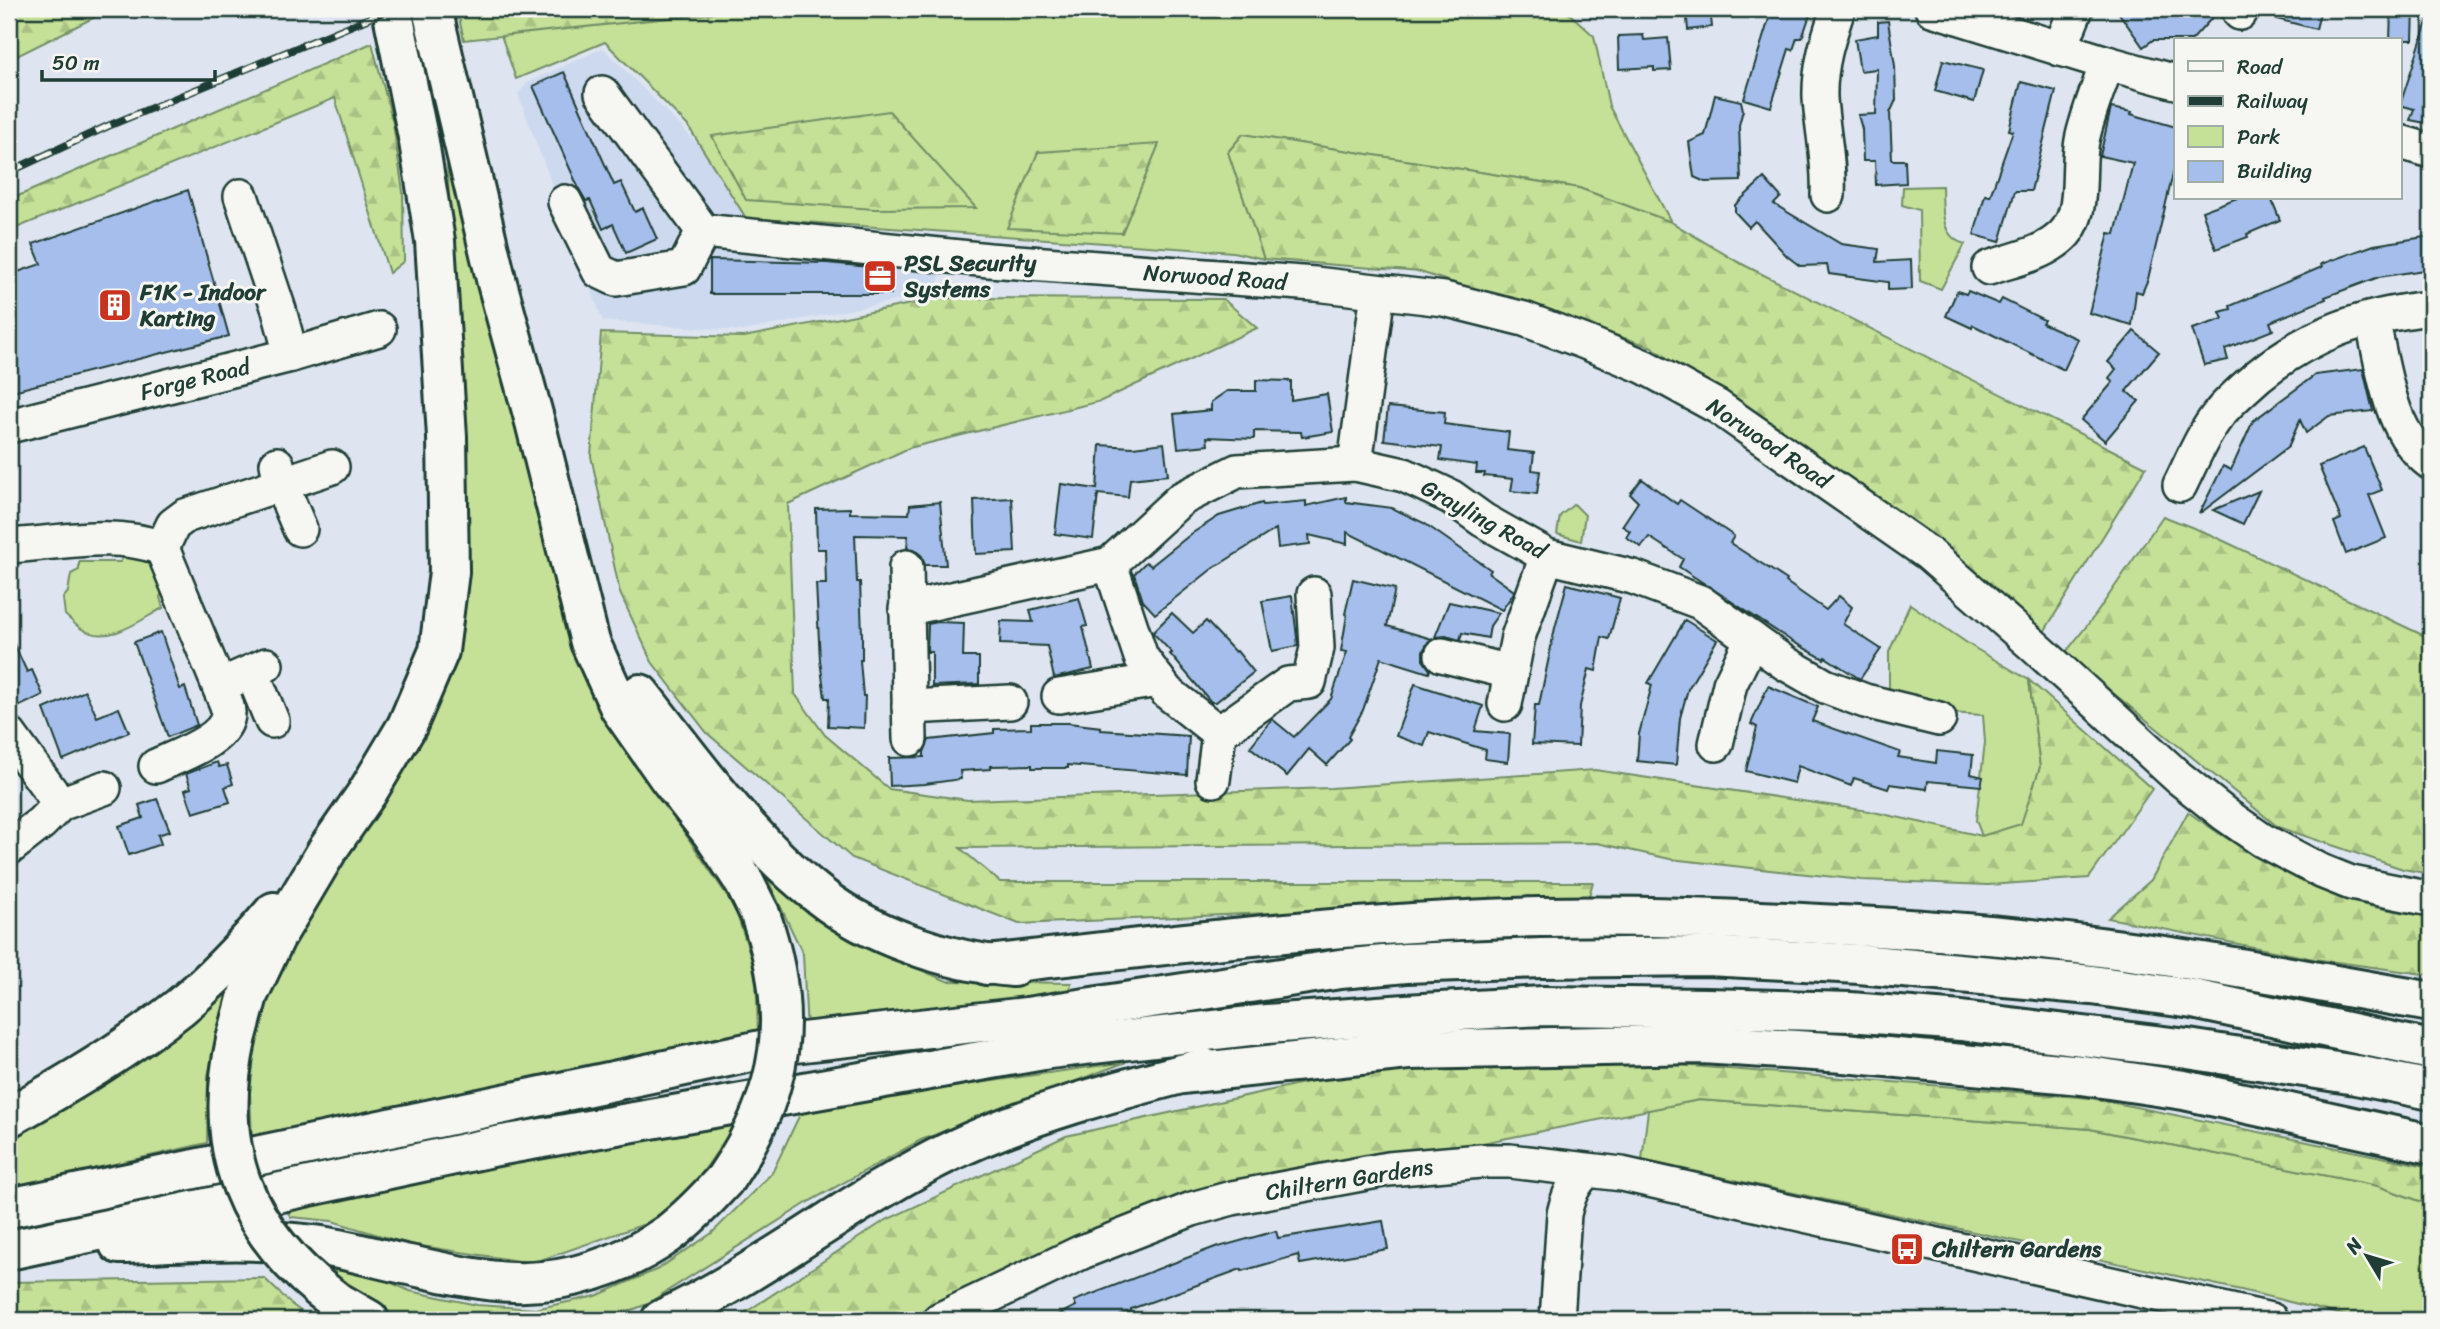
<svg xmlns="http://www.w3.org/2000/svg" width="2440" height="1329" viewBox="0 0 2440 1329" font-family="Sriracha,sans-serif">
<defs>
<pattern id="forest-firs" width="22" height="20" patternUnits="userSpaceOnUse" patternTransform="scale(1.75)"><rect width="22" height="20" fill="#c5e097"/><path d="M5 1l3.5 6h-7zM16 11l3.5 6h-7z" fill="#a9c183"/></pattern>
</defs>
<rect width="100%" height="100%" fill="#dee5f0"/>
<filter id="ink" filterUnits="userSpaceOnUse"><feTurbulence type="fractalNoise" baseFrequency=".0143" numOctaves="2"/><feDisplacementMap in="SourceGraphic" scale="14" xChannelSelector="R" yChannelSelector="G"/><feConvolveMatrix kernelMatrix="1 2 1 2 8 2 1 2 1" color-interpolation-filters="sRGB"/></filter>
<g filter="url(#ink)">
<path fill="#cdd9ef" d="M603 48 703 149 746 218 953 240 934 293 743 331 603 321 518 94 527 83Z"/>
<g fill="#c5e097" stroke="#728e66" stroke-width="2">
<path d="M752 9H1557L1570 14 1594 36 1609 106 1671 222 1579 188 1243 134 1228 152 1264 259 1233 252 746 218 688 126 605 42 516 79 501 35Z"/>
<path d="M447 164 513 399 626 746 734 906 756 971 758 1034 252 1139 250 1093 255 1046 267 998 465 583 469 530Z"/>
<path d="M1942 186C1943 208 1939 237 1965 244L1941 289 1920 281 1919 210 1902 205 1903 187Z"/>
<path d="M1574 504 1585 515 1581 541 1557 534 1560 516Z"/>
<path d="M127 552 156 564 165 586 160 597 163 608C140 620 109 646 82 629 76 626 71 620 65 615L63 598 68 592 71 574 79 570V562H120Z"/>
<path d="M1910 604 1973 647 2029 680 2040 767 2022 824 1982 836 1976 820 1985 742 1983 715 1947 713 1889 702V652Z"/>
<path d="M757 857 793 890 875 951 947 981 1071 983 1070 993 807 1031 803 954Z"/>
<path d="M238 977 219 1023 208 1076 207 1143 9 1188V1138L74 1101Z"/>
<path d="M1126 1062 921 1140 810 1201 645 1305 605 1320H404L364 1303 336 1276 332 1257 410 1291 477 1305 535 1309 596 1296 658 1269 712 1233 772 1173 803 1108Z"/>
<path d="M1699 1100 2090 1129 2378 1186 2431 1205V1320H2363L2241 1290 1642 1160 1648 1110Z"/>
<path d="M738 1121 674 1214 532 1263 408 1244 332 1221 291 1217 283 1206Z"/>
</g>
<g fill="url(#forest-firs)" stroke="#728e66" stroke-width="2">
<path d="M9 9H111L9 60Z"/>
<path d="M457 9H752L464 40Z"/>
<path d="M372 43 393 123 403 192 404 261 389 273 335 98 9 231V200Z"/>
<path d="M889 111 976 208 875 209 746 200 712 136Z"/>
<path d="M1243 134 1579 188 1671 222 1738 262 2146 467 2039 640 1652 347 1420 272 1264 259 1228 152Z"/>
<path d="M1159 144 1122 233 1007 228 1038 152Z"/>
<path d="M941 298 1223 299 1257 328 1101 401 909 448 788 504 795 694 825 735 889 789 968 800 1331 788 1595 770 1869 811 1982 836 2021 824 2040 767 2029 680 2152 789 2089 878 1988 885 1862 880 1670 859 1597 843 960 848 1000 882H1593L1588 899 1019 924 852 858 707 733 652 662 620 593 591 456 601 333 744 337Z"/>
<path d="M2163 516 2209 534 2431 639V874L2403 869 2278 827 2080 666 2063 656 2096 614Z"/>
<path d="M2188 812C2236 846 2291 881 2347 900 2374 909 2404 912 2431 917V975L2314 959 2108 918 2151 880Z"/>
<path d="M1605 1059 2091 1098 2431 1167V1205L2378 1186 2090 1129 1699 1100 1457 1148 1202 1194 907 1320H734L884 1221 1066 1136 1379 1066Z"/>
<path d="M264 1278 291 1304 313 1320H9V1282Z"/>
</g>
<g fill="#a5beec" stroke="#1f3d34" stroke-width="2">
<path d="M1686 9H1710L1712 27 1688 30Z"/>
<path d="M1772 9H1812L1802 38H1797L1793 50 1789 49 1771 107 1744 99Z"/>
<path d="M2116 9H2220L2192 40H2153L2143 47Z"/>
<path d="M2261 9H2321L2316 29 2261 15Z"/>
<path d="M2391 9H2414L2413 40H2390Z"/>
<path d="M2428 19H2431V124L2410 120 2414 109 2400 105Z"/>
<path d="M1888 21 1895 66 1896 100 1890 113 1892 160H1905L1906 183 1876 185 1875 161H1863L1862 129 1858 115 1876 114 1877 69 1860 71 1855 39 1878 35V22Z"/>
<path d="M1643 35 1644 40 1668 38 1671 70 1654 71V67L1619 69 1618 36Z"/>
<path d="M1943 60 1983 70 1974 102 1935 91Z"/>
<path d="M564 72 614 185 621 182 635 212 643 208 657 239 626 253 613 224 603 229 590 200 586 201 579 189 533 86Z"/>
<path d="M2021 82 2056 91 2031 191H2015L2000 242 1974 235 1985 195 1990 196 2013 131 2009 130Z"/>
<path d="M1715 95 1741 101 1743 110 1739 125 1741 181 1705 182 1694 177 1689 142 1705 135Z"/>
<path d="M2111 108 2132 112 2131 114 2176 127V161L2148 279 2142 293 2136 291 2132 325 2089 313 2109 233 2115 234 2133 163 2100 156Z"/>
<path d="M1764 178 1781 197 1774 204 1841 244 1879 249 1877 262 1911 260 1912 289 1888 290V282L1829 274 1827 265 1800 266 1787 256 1755 221 1749 227 1735 212V205Z"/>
<path d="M188 190 229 336 9 392V275L41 264 33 244Z"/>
<path d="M2237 198H2271L2280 220 2247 234 2248 237 2216 249 2202 211Z"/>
<path d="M2431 236V269L2379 277 2325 297 2326 299 2270 322 2273 330 2225 349 2228 360 2204 365 2192 329 2223 319 2220 312 2231 309 2230 306 2322 267 2321 264 2374 245Z"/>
<path d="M710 260 827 263 892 269 891 294H710Z"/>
<path d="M1957 291 1966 294 1968 291 1999 304 2002 299 2044 320 2042 323 2078 339 2064 370 1973 325 1972 328 1946 316Z"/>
<path d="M2134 331 2159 352 2126 391 2139 401 2105 441 2081 420 2113 382 2109 378 2116 369 2108 362Z"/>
<path d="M2363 369 2373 411 2329 416 2306 433 2300 420 2288 447 2199 514 2223 466 2231 470 2253 421 2315 375Z"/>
<path d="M1256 380 1291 381V400L1327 394 1333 432 1302 437 1301 432 1254 431V439L1207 437 1208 445 1178 448 1174 414 1211 410V402L1227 391H1256Z"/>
<path d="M1388 407 1445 412 1444 424 1509 432 1507 450 1534 453 1532 470 1540 471 1537 494 1511 491 1513 479 1484 476 1485 473H1476L1477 465 1440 460 1442 447 1384 440Z"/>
<path d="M1164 443 1168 475 1130 479 1128 497 1098 494 1093 539 1055 534 1061 484 1097 489 1100 445 1133 447Z"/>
<path d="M2364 447 2382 490 2369 495 2386 538 2346 554 2334 522 2341 519 2319 466Z"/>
<path d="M1642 479 1677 504 1680 500 1734 536 1730 543 1787 580 1786 582 1826 610 1839 596 1852 607 1843 624 1881 649 1860 679 1825 657 1824 659 1793 642 1679 567 1683 559 1649 537 1641 547 1626 537 1630 531 1622 526 1638 502 1630 494Z"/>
<path d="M2259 491 2243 524 2213 510Z"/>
<path d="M1346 497V502L1392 508 1424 523 1491 570 1489 573 1514 591 1513 594 1502 610 1347 532V544L1309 535 1310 544 1278 548 1276 529 1212 569 1155 614 1143 601 1134 574 1146 562 1151 566 1191 534 1219 516 1262 503 1263 505 1306 501V506Z"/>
<path d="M1012 498 1015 552 976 554 974 500Z"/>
<path d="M940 502 946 565H925L922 556 916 551 907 548 908 536 855 535 857 582H860L862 634V660H860L863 696H865L864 728 828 726 829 698H825L820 660 816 584H826L825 549H817L816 509 850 508V513L909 514 910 505Z"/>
<path d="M1353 579 1395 589 1387 626 1432 639 1428 642 1423 651V660L1430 670 1429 673 1381 658 1363 710 1348 737 1350 739 1327 765 1309 749 1287 776 1250 747 1272 719 1294 737 1331 699 1347 652 1341 651 1347 615 1345 614Z"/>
<path d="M1567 584 1620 598 1609 639 1602 637 1596 671 1589 669 1580 706 1578 746 1532 744 1535 705H1539L1555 628Z"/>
<path d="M1292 596 1298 646 1272 651 1262 601Z"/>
<path d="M1079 598 1087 626 1083 627 1093 669 1054 678 1047 646 1000 644 1001 621 1033 622 1030 610Z"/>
<path d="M1449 602 1499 613 1490 626 1488 638 1462 633 1460 640 1446 636 1435 637Z"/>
<path d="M1172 613 1193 633 1206 621 1235 652 1237 651 1254 672 1216 702H1211L1170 654 1172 653 1154 634 1153 632Z"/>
<path d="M1685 620 1717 640 1688 689 1680 718 1676 765 1637 761 1639 734 1652 685 1648 683Z"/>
<path d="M938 622 964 623 963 657H979V684L932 686V652H927L928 624Z"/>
<path d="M161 632 180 689 185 687 197 725 168 737 134 642Z"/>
<path d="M9 633 27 672 32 670 43 695 18 707 9 687Z"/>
<path d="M1415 684 1483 706 1475 731 1510 734 1508 762 1485 759 1486 750 1429 732 1424 746 1396 736Z"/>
<path d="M1768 686 1818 707 1812 721 1900 752 1898 757 1936 763 1937 751 1973 755 1971 774 1983 777 1981 786 1928 781 1927 789 1890 784 1888 789 1854 778 1851 786 1798 766 1794 783 1746 771 1757 727 1751 724Z"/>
<path d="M85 691 97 717 119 708 129 732 63 760 44 709Z"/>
<path d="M1031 723H1068L1101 727V730L1189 736 1187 775 1068 765V768H1032V765L991 766V769L960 771 961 779 925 784 890 786 889 758 924 757V752L929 740 994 733V729L1031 728Z"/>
<path d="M217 762 219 767 227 765 233 784 225 787 230 802 193 813 185 790 191 788 186 774Z"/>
<path d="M157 799 170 831 158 835 161 844 129 855 119 826 143 818 139 805Z"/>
<path d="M1383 1221 1388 1249 1300 1264 1298 1255 1242 1271 1241 1269 1131 1309V1311L1110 1320H1048L1076 1306 1074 1301 1218 1246 1219 1247 1276 1231 1278 1238Z"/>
</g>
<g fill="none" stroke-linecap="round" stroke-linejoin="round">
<g stroke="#1f3d34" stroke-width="38">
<g id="minor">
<path d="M1932 9 2107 63 2176 82"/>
<path d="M2240 13 2241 9"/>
<path d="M2060 49 2076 9"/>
<path d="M602 93 703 231 989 260 1315 284 1444 299 1524 319 1585 342 1645 367 1718 407 1929 554 2033 645 2178 777 2226 815 2262 840 2321 871 2351 883 2431 899"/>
<path d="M2400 142 2431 151"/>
<path d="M1828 195C1830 162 1822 131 1820 98 1819 66 1828 39 1838 9"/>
<path d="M241 196 279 310 291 355"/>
<path d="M565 202 599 271 616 279 684 268 703 231"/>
<path d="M1989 268C2011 260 2036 256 2055 242 2090 219 2074 170 2083 136 2089 111 2099 87 2107 63"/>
<path d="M2372 319C2384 368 2388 431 2431 463"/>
<path d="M9 426 291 355 379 329"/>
<path d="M277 464 281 484 300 529"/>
<path d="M1355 464 1378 292"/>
<path d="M2180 485C2192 461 2202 435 2219 414 2230 400 2245 388 2258 376 2311 333 2364 315 2431 308"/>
<path d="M9 546C60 543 113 530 162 548L173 525 185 516 332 467"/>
<path d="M162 548 219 686 266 665"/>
<path d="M1110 564 1141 657 1167 692 1219 733 1288 684 1309 682 1317 648 1314 594"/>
<path d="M906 567 910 739"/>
<path d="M906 609 1110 564 1181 499 1237 471 1355 464 1404 475 1451 497 1483 520 1547 556 1633 577 1700 602 1785 663 1825 686 1865 701 1939 719"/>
<path d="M1442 655 1510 672"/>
<path d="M252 672 272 721"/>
<path d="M1059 696 1158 680"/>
<path d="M1505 704 1518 637 1547 556"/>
<path d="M909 707 1010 702"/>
<path d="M9 734 60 804"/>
<path d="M1716 744 1730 684 1752 639"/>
<path d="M156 766C177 756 229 740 228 712 228 704 221 693 219 686"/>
<path d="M1213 780 1219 733"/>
<path d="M9 848 41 823 60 804 104 788"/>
<path d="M939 1320 1082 1252 1192 1209 1232 1198 1388 1169 1481 1161H1510L1622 1174 2271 1320"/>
<path d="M1557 1320 1564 1214C1568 1197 1573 1183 1587 1171"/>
</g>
</g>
<g stroke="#1f3d34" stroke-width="44">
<g id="highway">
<path d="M432 9 497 283 535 422 590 642 620 708 669 778 712 833 743 880 760 914"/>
<path d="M640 694C694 763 751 843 820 896 871 936 949 962 1013 967"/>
<path d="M987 965C1171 944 1355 922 1540 917 1627 915 1715 918 1802 923 1901 928 2002 934 2100 947 2211 961 2321 983 2431 1002"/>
<path d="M236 1040 248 995 275 938 328 849 367 793 407 726 439 651 449 572 447 437 435 241 419 142 392 9"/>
<path d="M1181 1074 1408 1050 1702 1044 1844 1053 2082 1075 2184 1090 2431 1144"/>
<path d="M9 1117C68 1084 127 1049 180 1007 214 979 245 946 274 912"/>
<path d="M9 1208 794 1043 1027 1017 1340 969 1406 963 1541 958 1707 956 1859 964 2092 985 2193 999 2431 1050"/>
<path d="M119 1244C185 1242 250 1237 315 1245 347 1249 378 1259 409 1265 442 1272 479 1281 513 1282 566 1284 625 1265 668 1234 689 1218 707 1199 725 1179"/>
<path d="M9 1250 497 1146 1049 1049 1267 1024 1406 1014 1543 1006 1708 1008 1850 1012 1961 1021 2188 1049 2356 1075 2431 1090"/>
<path d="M336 1301 369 1320"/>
<path d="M661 1320C762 1273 850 1200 951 1151 1032 1112 1119 1090 1204 1068"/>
</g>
</g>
<use href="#minor" stroke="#f6f6f2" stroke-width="33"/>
<use href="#highway" stroke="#f6f6f2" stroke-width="38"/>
<g stroke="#1f3d34" stroke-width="8">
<path id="rail" d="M9 172 108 126 391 9"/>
</g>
<use href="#rail" stroke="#f6f6f2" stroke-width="5" stroke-dasharray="16" stroke-linecap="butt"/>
<g stroke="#1f3d34" stroke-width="44" stroke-linecap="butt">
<g id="highway-bridge">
<path d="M236 1040C212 1151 245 1234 336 1301"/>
<path d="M725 1179C785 1091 795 1014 760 914"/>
</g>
</g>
<use href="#highway-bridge" stroke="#f6f6f2" stroke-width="38"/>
</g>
</g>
<defs>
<g id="office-square" transform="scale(1.75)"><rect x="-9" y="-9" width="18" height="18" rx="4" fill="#c8321e" stroke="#f6f6f2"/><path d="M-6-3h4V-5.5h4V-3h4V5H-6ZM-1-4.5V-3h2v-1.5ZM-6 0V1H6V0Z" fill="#fff"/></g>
<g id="building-square" transform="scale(1.75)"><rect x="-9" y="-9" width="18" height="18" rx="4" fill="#c8321e" stroke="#f6f6f2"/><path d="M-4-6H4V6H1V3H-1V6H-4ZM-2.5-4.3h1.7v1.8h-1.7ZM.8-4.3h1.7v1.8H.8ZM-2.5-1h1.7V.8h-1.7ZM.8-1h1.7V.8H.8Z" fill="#fff"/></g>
<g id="bus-square" transform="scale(1.75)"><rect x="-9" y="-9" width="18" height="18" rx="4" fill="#c8321e" stroke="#f6f6f2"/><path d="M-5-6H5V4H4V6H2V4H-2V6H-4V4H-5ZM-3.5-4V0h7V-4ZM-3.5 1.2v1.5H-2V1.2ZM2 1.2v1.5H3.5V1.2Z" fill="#fff"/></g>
</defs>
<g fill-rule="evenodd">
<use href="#office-square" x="880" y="276"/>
<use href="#building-square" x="115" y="305"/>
<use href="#bus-square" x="1907" y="1249"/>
</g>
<g text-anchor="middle" stroke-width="6" stroke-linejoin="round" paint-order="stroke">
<g font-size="23" font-weight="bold" fill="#1f3d34" stroke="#f6f6f2" text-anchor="start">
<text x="904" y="271">PSL Security<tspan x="904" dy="26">Systems</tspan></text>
<text x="140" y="300">F1K - Indoor<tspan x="140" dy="26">Karting</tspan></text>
<text x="1932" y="1257">Chiltern Gardens</text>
</g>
<g font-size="23" fill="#1f3d34" stroke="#f6f6f2">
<text transform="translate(1215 277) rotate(4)" y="8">Norwood Road</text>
<text transform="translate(195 379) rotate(-14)" y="8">Forge Road</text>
<text transform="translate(1769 443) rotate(34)" y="8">Norwood Road</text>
<text transform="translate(1484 519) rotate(29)" y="8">Grayling Road</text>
<text transform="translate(1349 1179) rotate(-9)" y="8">Chiltern Gardens</text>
</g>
</g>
<rect width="2440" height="1329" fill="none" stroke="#f6f6f2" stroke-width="35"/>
<rect x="18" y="18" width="2405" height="1294" fill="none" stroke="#1f3d34" stroke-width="2.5" filter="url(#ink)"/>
<rect x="2174" y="38" width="228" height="161" fill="#f6f6f2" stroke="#a0aca6" stroke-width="2"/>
<rect x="2188" y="61" width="35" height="10" fill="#f6f6f2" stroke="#a0aca6" stroke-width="2"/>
<text x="2237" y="74" font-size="21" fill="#1f3d34">Road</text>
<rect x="2188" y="96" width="35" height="10" fill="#1f3d34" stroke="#a0aca6" stroke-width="2"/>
<text x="2237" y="108" font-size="21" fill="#1f3d34">Railway</text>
<rect x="2188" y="126" width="35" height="21" fill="#c5e097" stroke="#a0aca6" stroke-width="2"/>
<text x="2237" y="144" font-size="21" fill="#1f3d34">Park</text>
<rect x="2188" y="161" width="35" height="21" fill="#a5beec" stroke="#a0aca6" stroke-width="2"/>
<text x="2237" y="178" font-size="21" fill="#1f3d34">Building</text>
<g transform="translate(2367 1256) rotate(308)" stroke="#f6f6f2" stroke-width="5" paint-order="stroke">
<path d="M0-5L12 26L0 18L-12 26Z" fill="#1f3d34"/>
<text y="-10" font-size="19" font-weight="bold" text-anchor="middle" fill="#1f3d34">N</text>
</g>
<path d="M42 70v10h173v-10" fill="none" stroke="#1f3d34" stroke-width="3.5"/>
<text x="52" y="70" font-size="21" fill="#1f3d34" stroke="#f6f6f2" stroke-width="5" paint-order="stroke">50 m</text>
</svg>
